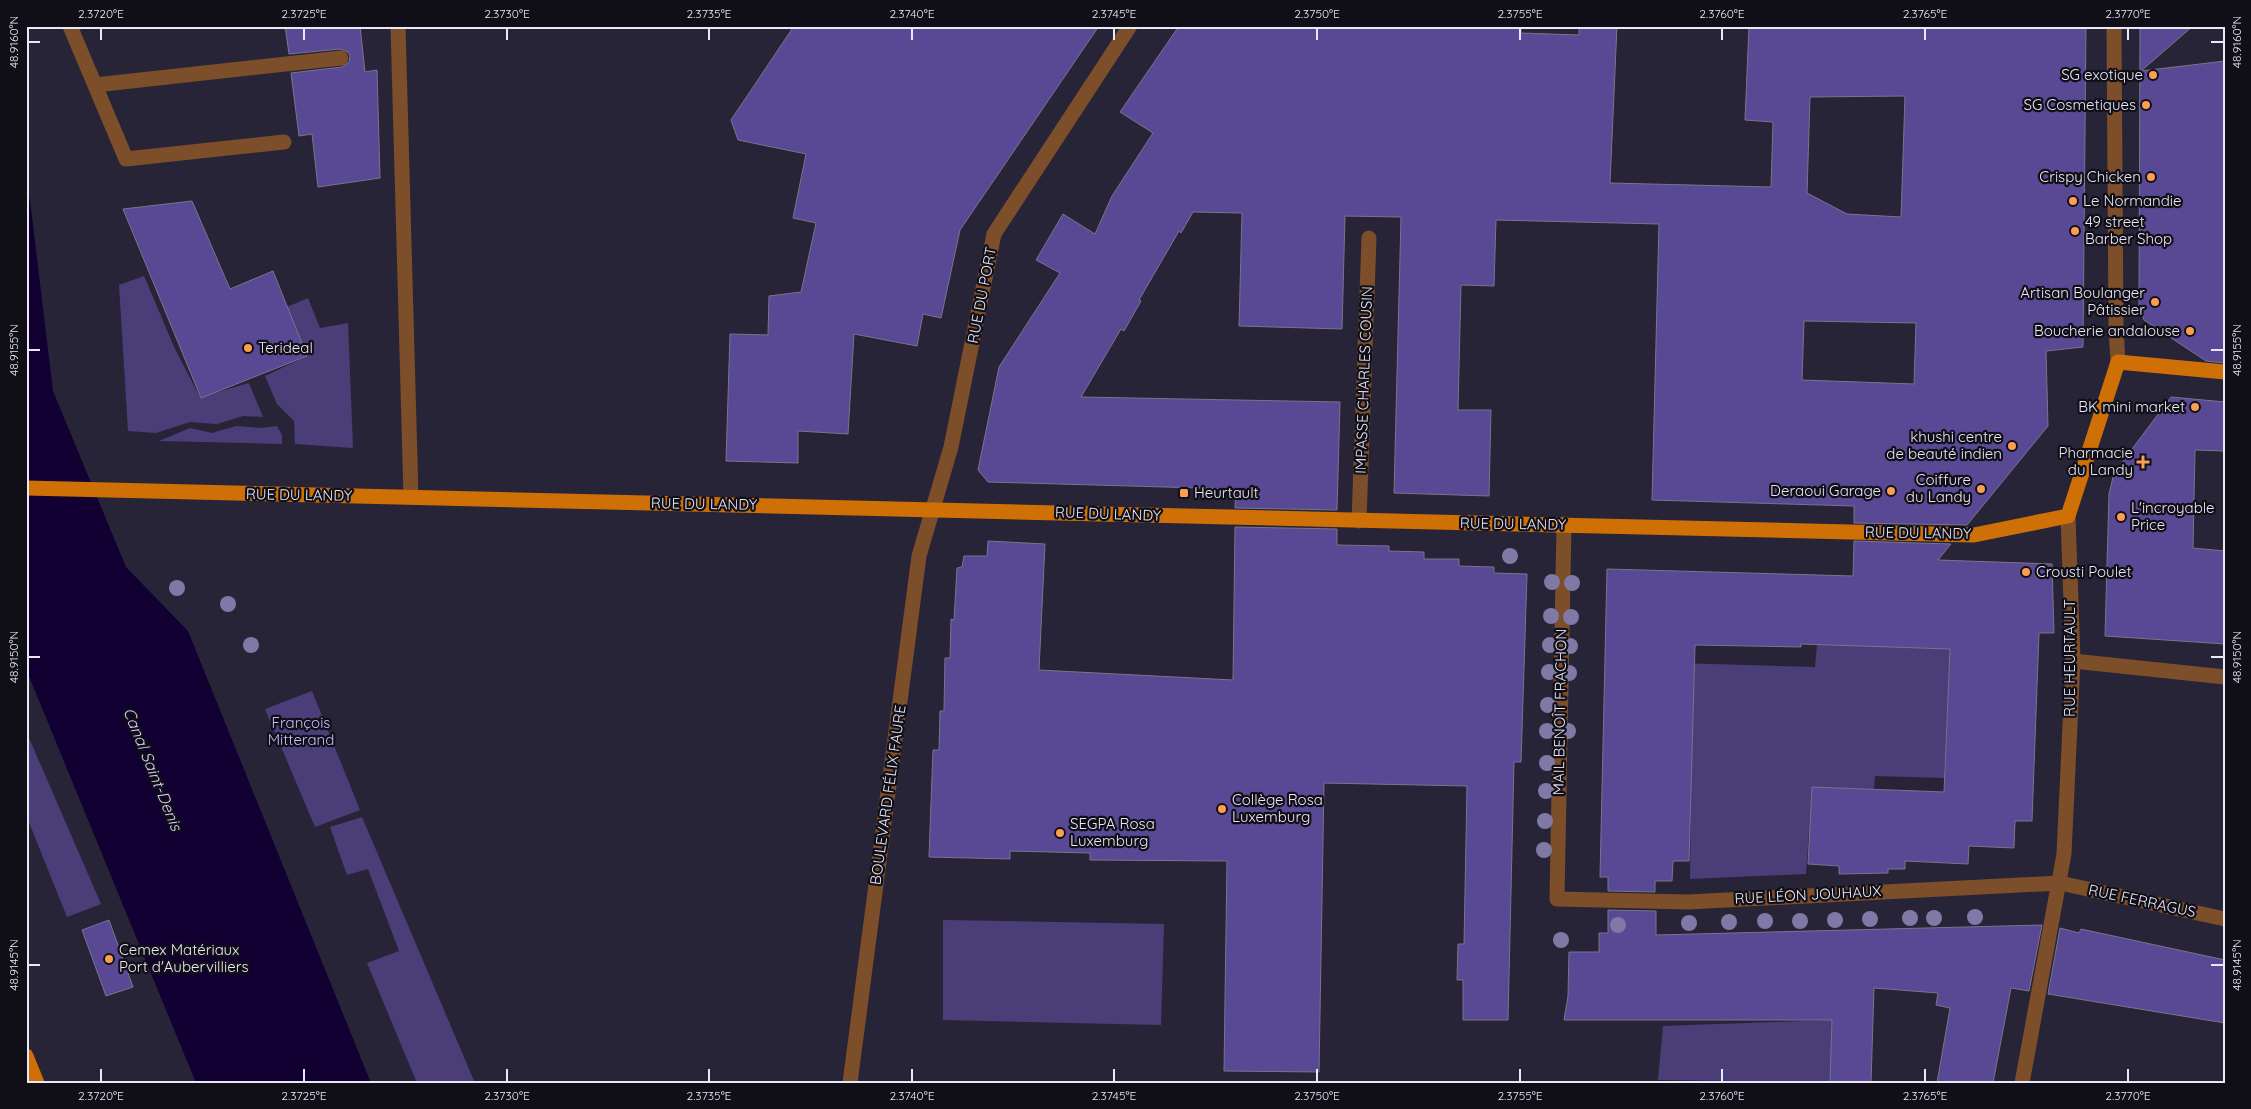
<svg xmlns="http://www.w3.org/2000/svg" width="2251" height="1109" viewBox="0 0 2251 1109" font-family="Quicksand,sans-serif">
<rect width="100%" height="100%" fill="#272438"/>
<g fill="#4b3e78">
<path d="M144 276 175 349 200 397 249 383 263 417 243 416 217 424 190 422 156 433 128 431 119 285Z"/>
<path d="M308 298 320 328 348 323 353 448 295 444 294 421 277 404 265 376 307 356 287 307Z"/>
<path d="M236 426 261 428 277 426 282 435V444L159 441 190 428 212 433Z"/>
<path d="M1817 644 1950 649 1944 778 1875 776 1874 789 1812 787 1806 874 1690 879 1691 795 1677 663 1815 667Z"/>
<path d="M312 691 360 810 315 827 265 709Z"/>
<path d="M26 731 101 904 67 917 26 815Z"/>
<path d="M362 817 475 1083H417L367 963 399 951 368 869 347 875 330 827Z"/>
<path d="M943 920 1164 924 1161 1025 943 1020Z"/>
<path d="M1832 1020 1830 1082 1658 1080 1663 1026Z"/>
</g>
<path fill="#130033" d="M26 191 30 200 53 391 126 567 188 631 371 1083H196L26 669Z"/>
<g fill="#594893" stroke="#78758d" fill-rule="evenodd">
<path d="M285 26H360L365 72 377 70 380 178 318 187 312 134 299 136 291 73 342 67 349 62 350 56 348 52 340 49 289 54Z"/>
<path d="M794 26H1099L960 230 941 318 923 314 917 346 854 334 848 434 798 431V463L726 461 730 334 768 335 769 296 801 292 816 223 793 218 806 154 738 140 731 120Z"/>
<path d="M1179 26H1521V33L1579 35V26H1617L1610 183 1771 187 1773 122 1745 120 1749 26H2086L2083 347 2046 351 2048 426 1967 525 1854 523V506L1652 500 1659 224 1496 220 1494 286 1461 285 1458 410H1491L1489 496 1394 493 1401 217 1345 216 1342 329 1239 326 1242 213 1193 212 1181 233 1179 231 1139 300 1141 301 1124 331 1121 329 1081 397 1340 402 1337 510 1235 508 1236 489 988 482 978 470 999 367 1060 273 1036 260 1063 214 1095 234 1112 196 1153 133 1120 112ZM1905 96 1901 217 1847 214 1807 193 1810 97ZM1804 321 1916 323 1914 384 1802 380Z"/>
<path d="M2140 26H2193L2141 71 2225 61V363L2206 361 2144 320 2139 305Z"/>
<path d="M192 201 230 289 273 271 307 356 201 398 123 209Z"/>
<path d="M2171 397 2225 402V451L2195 450 2193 548 2225 551V644L2105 636 2109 494 2114 473Z"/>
<path d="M1235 527 1337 529V545L1389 546V551L1424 552V559H1459V566L1494 567V573L1527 574 1521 762H1514L1508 1020H1463V980H1457L1458 944H1464L1467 786 1324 783 1319 1072 1224 1071 1227 861 1090 860V853L1010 851V859L929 857 933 750H939L940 711H944L945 658H950L951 619 954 620 957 568 962 567 964 556H987L988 541 1045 544 1039 670 1233 680Z"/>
<path d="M1854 541 1951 544 1938 560 2052 564 2054 633H2039L2032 821H2015L2014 848 1969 846 1968 864 1905 861V869H1888V873L1839 874V866L1808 864 1812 787 1944 792 1950 649 1801 644V647L1695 645 1689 861H1673L1672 881H1655V892L1608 891V877H1600L1607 569 1853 576Z"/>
<path d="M1608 910 1656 911V935L2042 925 2029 991 2011 988 1993 1083H1937L1950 1008 1936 1005 1938 993 1874 988 1871 1083H1830L1832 1020H1564L1568 996 1569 952H1599V933H1608Z"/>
<path d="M109 920 133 987 106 996 82 930Z"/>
<path d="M2060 928 2079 933 2081 929 2225 960V1023L2048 994Z"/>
</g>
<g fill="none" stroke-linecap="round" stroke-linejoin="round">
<g stroke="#7c4e29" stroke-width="15">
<path d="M70 26 126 159 284 142"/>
<path d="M398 26 411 497"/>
<path d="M2114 26 2116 328 2118 362"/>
<path d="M95 85 341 58"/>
<path d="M1359 521 1369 238"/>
<path d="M1564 524 1557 899 1688 902 2060 883 2225 919"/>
<path d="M2073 661 2225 677"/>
<path d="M850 1083 919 556 951 447 994 234 1130 26"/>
<path d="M2022 1083 2064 854 2073 661 2068 516"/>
</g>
<g stroke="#cf7006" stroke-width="15">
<path d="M26 488 1974 535 2068 516 2118 362 2225 372"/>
<path d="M26 1056 37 1083"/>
</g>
</g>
<g fill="#8079a5">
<circle cx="1510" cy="556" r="8"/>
<circle cx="1552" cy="582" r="8"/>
<circle cx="1572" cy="583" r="8"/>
<circle cx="177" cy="588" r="8"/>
<circle cx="228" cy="604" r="8"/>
<circle cx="1551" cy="616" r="8"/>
<circle cx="1571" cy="617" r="8"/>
<circle cx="251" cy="645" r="8"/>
<circle cx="1550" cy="645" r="8"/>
<circle cx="1570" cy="646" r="8"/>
<circle cx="1549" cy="672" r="8"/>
<circle cx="1569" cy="673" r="8"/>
<circle cx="1548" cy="705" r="8"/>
<circle cx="1547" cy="731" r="8"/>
<circle cx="1568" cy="731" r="8"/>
<circle cx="1547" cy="763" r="8"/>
<circle cx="1546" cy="791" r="8"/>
<circle cx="1545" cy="821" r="8"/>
<circle cx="1544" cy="850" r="8"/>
<circle cx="1975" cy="917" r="8"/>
<circle cx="1910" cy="918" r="8"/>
<circle cx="1934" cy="918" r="8"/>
<circle cx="1870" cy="919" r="8"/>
<circle cx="1835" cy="920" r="8"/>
<circle cx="1765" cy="921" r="8"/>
<circle cx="1800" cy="921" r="8"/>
<circle cx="1729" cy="922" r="8"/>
<circle cx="1689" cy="923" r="8"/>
<circle cx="1618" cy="925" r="8"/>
<circle cx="1561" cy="940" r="8"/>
</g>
<path fill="none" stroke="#e9e8f6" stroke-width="2" d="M101 28V40M304 28V40M507 28V40M709 28V40M912 28V40M1114 28V40M1317 28V40M1520 28V40M1722 28V40M1925 28V40M2128 28V40M28 42H40M2211 42H2224M28 350H40M2211 350H2224M28 657H40M2211 657H2224M28 965H40M2211 965H2224M101 1069V1082M304 1069V1082M507 1069V1082M709 1069V1082M912 1069V1082M1114 1069V1082M1317 1069V1082M1520 1069V1082M1722 1069V1082M1925 1069V1082M2128 1069V1082"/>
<g fill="#fb9e51" stroke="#100e17" stroke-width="2">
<circle cx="2153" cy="75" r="5"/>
<circle cx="2146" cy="105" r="5"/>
<circle cx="2151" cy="177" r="5"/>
<circle cx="2073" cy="201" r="5"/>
<circle cx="2075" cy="231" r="5"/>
<circle cx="2155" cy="302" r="5"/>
<circle cx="2190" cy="331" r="5"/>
<circle cx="248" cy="348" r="5"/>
<circle cx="2195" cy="407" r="5"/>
<circle cx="2012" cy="446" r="5"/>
<path d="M2140.5 454.5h5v5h5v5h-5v5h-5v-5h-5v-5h5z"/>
<circle cx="1981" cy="489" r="5"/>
<circle cx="1891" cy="491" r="5"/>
<rect x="1179" y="488" width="10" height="10" rx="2.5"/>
<circle cx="2121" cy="517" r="5"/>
<circle cx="2026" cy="572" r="5"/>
<circle cx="1222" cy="809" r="5"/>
<circle cx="1060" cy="833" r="5"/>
<circle cx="109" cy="959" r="5"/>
</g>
<g text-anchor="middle" stroke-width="4.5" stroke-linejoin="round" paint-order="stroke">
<g font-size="15" fill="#e9e8f6" stroke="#100e17" text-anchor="end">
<text x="2143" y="80">SG exotique</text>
<text x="2136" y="110">SG Cosmetiques</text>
<text x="2141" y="182">Crispy Chicken</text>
<text x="2083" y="206" text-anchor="start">Le Normandie</text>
<text x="2085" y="227" text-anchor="start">49 street<tspan x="2085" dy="17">Barber Shop</tspan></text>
<text x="2145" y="298">Artisan Boulanger<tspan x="2145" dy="17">Pâtissier</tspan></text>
<text x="2180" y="336">Boucherie andalouse</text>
<text x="258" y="353" text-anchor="start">Terideal</text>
<text x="2185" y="412">BK mini market</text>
<text x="2002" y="442">khushi centre<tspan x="2002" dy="17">de beauté indien</tspan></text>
<text x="2133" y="458">Pharmacie<tspan x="2133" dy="17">du Landy</tspan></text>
<text x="1971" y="485">Coiffure<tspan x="1971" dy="17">du Landy</tspan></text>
<text x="1881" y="496">Deraoui Garage</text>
<text x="1194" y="498" text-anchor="start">Heurtault</text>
<text x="2131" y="513" text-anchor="start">L'incroyable<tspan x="2131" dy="17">Price</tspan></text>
<text x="2036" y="577" text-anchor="start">Crousti Poulet</text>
<text x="1232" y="805" text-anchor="start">Collège Rosa<tspan x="1232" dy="17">Luxemburg</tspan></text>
<text x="1070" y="829" text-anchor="start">SEGPA Rosa<tspan x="1070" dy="17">Luxemburg</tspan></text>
<text x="119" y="955" text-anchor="start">Cemex Matériaux<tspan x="119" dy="17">Port d'Aubervilliers</tspan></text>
</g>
<g font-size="15" fill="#e9e8f6" stroke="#100e17">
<text transform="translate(982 295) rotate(-79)" y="5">RUE DU PORT</text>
<text transform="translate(1364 380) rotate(-88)" y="5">IMPASSE CHARLES COUSIN</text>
<text transform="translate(299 495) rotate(1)" y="5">RUE DU LANDY</text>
<text transform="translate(704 504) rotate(1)" y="5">RUE DU LANDY</text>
<text transform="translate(1108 514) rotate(2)" y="5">RUE DU LANDY</text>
<text transform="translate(1513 524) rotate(1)" y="5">RUE DU LANDY</text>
<text transform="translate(1918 533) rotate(1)" y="5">RUE DU LANDY</text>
<text transform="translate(2070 658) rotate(-90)" y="5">RUE HEURTAULT</text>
<text transform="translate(1560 712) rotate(-89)" y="5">MAIL BENOÎT FRACHON</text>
<text transform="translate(888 795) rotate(-82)" y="5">BOULEVARD FÉLIX FAURE</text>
<text transform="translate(1808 895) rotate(-3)" y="5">RUE LÉON JOUHAUX</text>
<text transform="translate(2142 901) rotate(12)" y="5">RUE FERRAGUS</text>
</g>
<g font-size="15" fill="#c8befe" stroke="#100e17">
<text x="301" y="728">François<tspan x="301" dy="17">Mitterand</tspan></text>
</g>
<g font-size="16" font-style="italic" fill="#d6d0fb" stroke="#100e17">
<text transform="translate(153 769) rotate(68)" y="6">Canal Saint-Denis</text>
</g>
</g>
<rect width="2251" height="1109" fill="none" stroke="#100e17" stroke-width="55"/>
<rect x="28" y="28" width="2196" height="1054" fill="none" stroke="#e9e8f6" stroke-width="2"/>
<g font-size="12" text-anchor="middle" fill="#e9e8f6">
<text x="101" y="18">2.3720°E</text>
<text x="304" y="18">2.3725°E</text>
<text x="507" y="18">2.3730°E</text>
<text x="709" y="18">2.3735°E</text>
<text x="912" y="18">2.3740°E</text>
<text x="1114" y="18">2.3745°E</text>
<text x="1317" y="18">2.3750°E</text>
<text x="1520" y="18">2.3755°E</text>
<text x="1722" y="18">2.3760°E</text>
<text x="1925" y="18">2.3765°E</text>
<text x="2128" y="18">2.3770°E</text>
<text transform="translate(14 42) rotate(-90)" y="4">48.9160°N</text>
<text transform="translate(2237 42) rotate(-90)" y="4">48.9160°N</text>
<text transform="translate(14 350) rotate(-90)" y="4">48.9155°N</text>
<text transform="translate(2237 350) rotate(-90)" y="4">48.9155°N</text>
<text transform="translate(14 657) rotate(-90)" y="4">48.9150°N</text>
<text transform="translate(2237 657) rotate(-90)" y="4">48.9150°N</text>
<text transform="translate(14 965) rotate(-90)" y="4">48.9145°N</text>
<text transform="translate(2237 965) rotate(-90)" y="4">48.9145°N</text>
<text x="101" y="1100">2.3720°E</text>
<text x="304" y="1100">2.3725°E</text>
<text x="507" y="1100">2.3730°E</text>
<text x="709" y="1100">2.3735°E</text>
<text x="912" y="1100">2.3740°E</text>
<text x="1114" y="1100">2.3745°E</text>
<text x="1317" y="1100">2.3750°E</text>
<text x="1520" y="1100">2.3755°E</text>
<text x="1722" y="1100">2.3760°E</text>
<text x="1925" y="1100">2.3765°E</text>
<text x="2128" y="1100">2.3770°E</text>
</g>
</svg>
